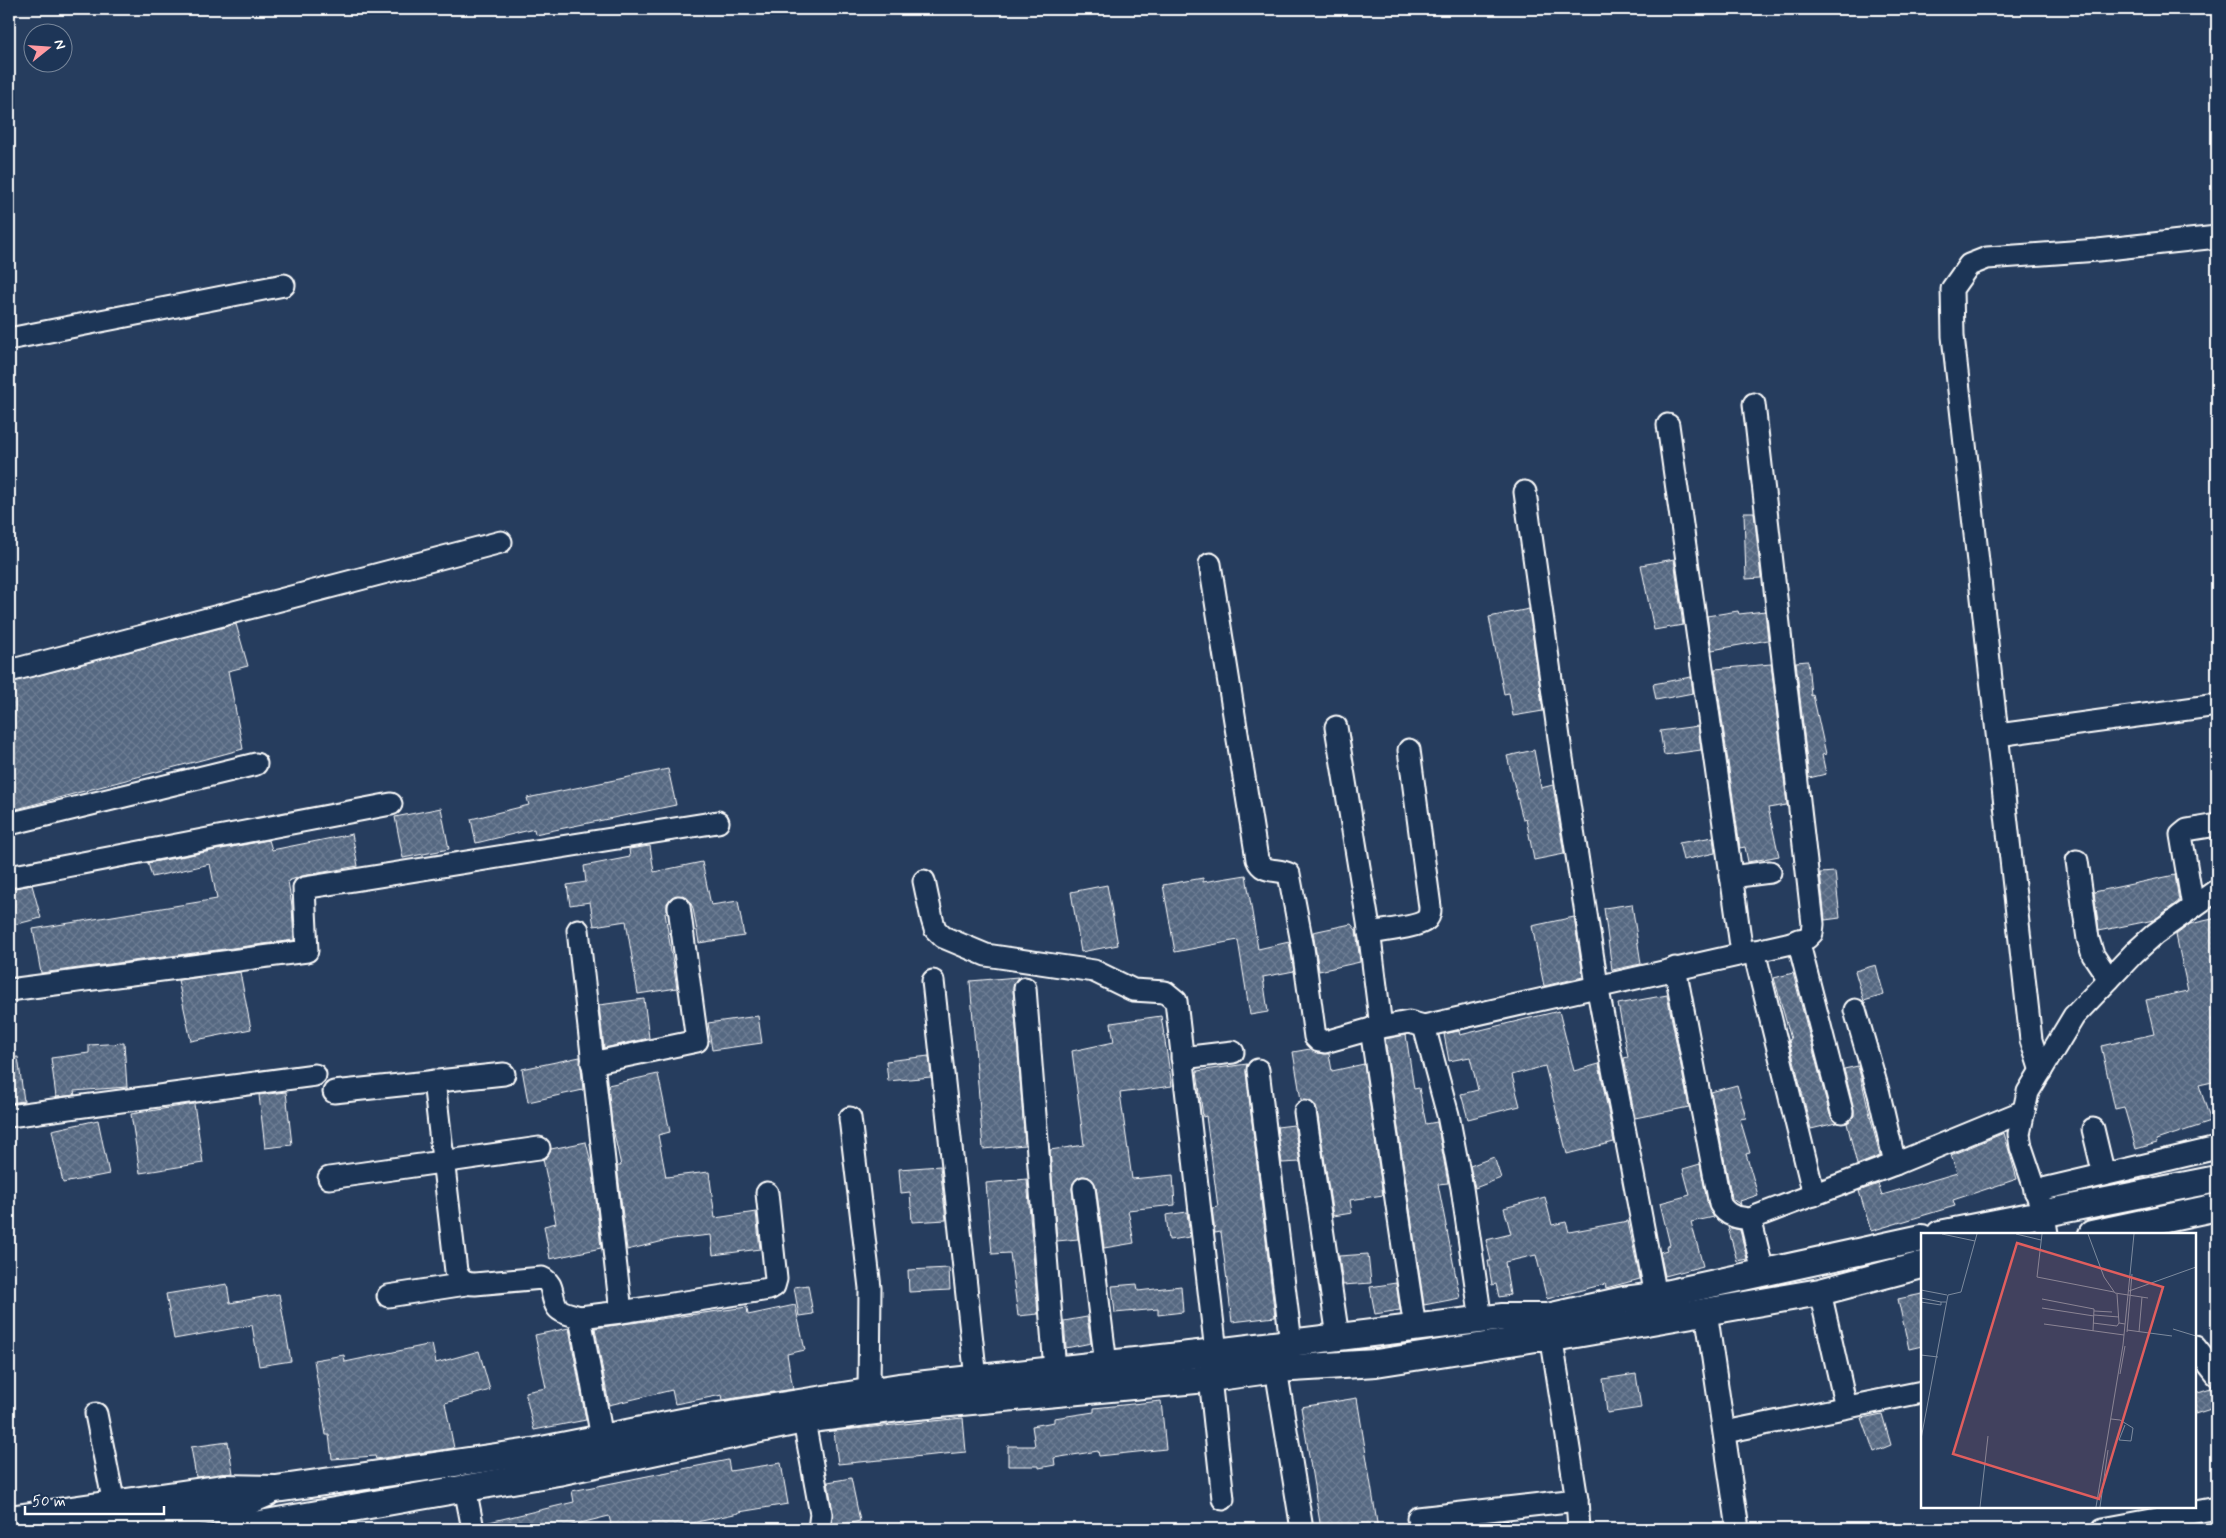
<svg xmlns="http://www.w3.org/2000/svg" width="2226" height="1538" viewBox="0 0 2226 1538" font-family="Mynerve,sans-serif">
<defs>
<pattern id="building-cross-hatch" width="8" height="8" patternUnits="userSpaceOnUse" patternTransform="scale(1.25)"><rect width="8" height="8" fill="#556781"/><path d="M0 0l8 8M0 8l8-8" fill="none" stroke="#6e7e94"/></pattern>
</defs>
<rect width="100%" height="100%" fill="#263d5e"/>
<filter id="ink" filterUnits="userSpaceOnUse"><feTurbulence type="fractalNoise" baseFrequency=".02" numOctaves="2"/><feDisplacementMap in="SourceGraphic" scale="10" xChannelSelector="R" yChannelSelector="G"/><feConvolveMatrix kernelMatrix="1 2 1 2 8 2 1 2 1" color-interpolation-filters="sRGB"/></filter>
<g filter="url(#ink)">
<g fill="url(#building-cross-hatch)" stroke="#fff">
<path d="M1744 512H1754L1761 578 1746 579Z"/>
<path d="M1674 559 1683 625 1654 630 1641 565Z"/>
<path d="M1529 609 1543 711 1513 716 1509 693 1504 694 1489 617Z"/>
<path d="M1738 611 1739 614 1765 611 1768 640 1712 650 1707 616Z"/>
<path d="M236 624 248 666 228 671 243 749 9 811V683Z"/>
<path d="M1808 661 1811 696 1813 695 1826 754 1822 755 1826 774 1809 778 1796 662Z"/>
<path d="M1771 664 1787 805 1768 808 1779 856 1748 862 1745 847 1740 848 1715 669Z"/>
<path d="M1691 677 1693 693 1656 700 1653 684Z"/>
<path d="M1698 726 1701 750 1664 755 1660 731Z"/>
<path d="M1534 750 1541 788 1553 785 1564 854 1534 860 1526 819 1523 820 1507 756Z"/>
<path d="M668 769 676 805 535 834 534 829 476 843 471 819 529 805 527 798Z"/>
<path d="M441 808 449 849 403 858 395 817Z"/>
<path d="M352 834 358 866 302 876 288 881 292 906 294 940 41 973 33 929 217 899 210 864 152 877 148 863 269 840 272 850Z"/>
<path d="M1713 837 1715 853 1683 860 1679 843Z"/>
<path d="M650 846 654 872 702 862 711 905 738 901 744 936 699 943 693 908 689 900 683 895 672 897 667 903V913H665L677 988 638 994 626 921 594 926 590 902 570 905 567 885 586 882 584 866 630 857 629 849Z"/>
<path d="M1835 872 1840 918 1825 920 1820 873Z"/>
<path d="M1246 875 1258 949 1289 942 1294 971 1263 977 1268 1012 1250 1015 1238 940 1175 952 1163 885 1203 878V882Z"/>
<path d="M2175 875 2179 901 2154 920 2099 931 2094 892Z"/>
<path d="M32 885 41 918 9 926V889Z"/>
<path d="M1107 885 1118 945 1081 952 1071 892Z"/>
<path d="M1632 904 1641 964 1612 970 1604 908Z"/>
<path d="M1574 917 1583 977 1544 986 1532 926Z"/>
<path d="M2217 918V1018L2212 1019 2217 1047V1081L2199 1085 2211 1122 2156 1140 2157 1143 2136 1149 2124 1107 2115 1109 2101 1046 2154 1034 2146 1000 2188 991 2176 935 2190 924Z"/>
<path d="M1351 924 1356 930 1360 962 1319 971 1313 932Z"/>
<path d="M1876 965 1884 995 1864 1001 1855 971Z"/>
<path d="M240 972 251 1029 191 1041 178 980Z"/>
<path d="M1793 973 1830 1115 1836 1123 1811 1129 1789 1040 1791 1039 1774 978Z"/>
<path d="M1018 977 1014 983 1013 989 1025 1145 983 1149 970 981Z"/>
<path d="M1667 995 1689 1107 1635 1118 1624 1058 1628 1057 1618 1004Z"/>
<path d="M644 999 649 1038 604 1048 599 1005Z"/>
<path d="M1559 1011 1574 1071 1599 1064 1614 1142 1567 1154 1545 1066 1512 1075 1520 1106 1468 1119 1461 1094 1478 1090 1470 1057 1449 1061 1444 1034 1459 1031 1460 1035Z"/>
<path d="M758 1016 762 1043 712 1050 708 1023Z"/>
<path d="M1161 1016 1172 1086 1120 1093 1132 1179 1173 1175 1175 1205 1128 1210 1134 1243 1104 1248 1096 1186 1089 1177 1082 1176 1073 1183 1072 1189 1078 1239 1057 1241 1050 1150 1084 1145 1072 1051 1114 1042 1111 1023Z"/>
<path d="M1406 1035 1414 1089 1419 1088 1426 1124 1437 1122 1448 1183 1438 1184 1460 1298 1424 1305 1385 1039Z"/>
<path d="M124 1043 127 1087 74 1091 75 1095 56 1097 51 1058 89 1053V1045Z"/>
<path d="M1310 1049 1317 1053 1329 1054 1332 1071 1364 1064 1383 1195 1350 1200 1352 1213 1333 1216 1317 1110 1310 1101 1301 1100 1293 1052Z"/>
<path d="M929 1056 931 1077 888 1081 886 1061Z"/>
<path d="M18 1057 24 1101 9 1103V1058Z"/>
<path d="M580 1057 583 1090 528 1102 522 1069Z"/>
<path d="M1247 1064 1246 1072 1275 1317 1232 1322 1221 1232 1215 1233 1212 1208 1218 1207 1206 1116 1203 1117 1197 1071Z"/>
<path d="M1858 1066 1880 1156 1857 1165 1847 1123 1854 1116V1109L1844 1069Z"/>
<path d="M658 1074 670 1132 658 1135 666 1177 709 1172 715 1218 756 1212 760 1249 713 1255 711 1235 672 1239 627 1250 617 1166H621L612 1124 608 1085Z"/>
<path d="M1737 1085 1746 1118 1740 1119 1750 1153 1746 1154 1758 1195 1740 1201 1741 1205 1732 1199 1711 1092Z"/>
<path d="M286 1092 292 1145 265 1148 259 1095Z"/>
<path d="M194 1104 203 1163 140 1173 131 1114Z"/>
<path d="M98 1120 109 1174 63 1183 52 1130Z"/>
<path d="M1294 1125 1300 1162 1282 1163 1277 1127Z"/>
<path d="M2004 1133 2017 1179 1953 1200 1955 1206 1871 1231 1859 1191 1878 1184 1882 1195 1957 1173 1951 1155Z"/>
<path d="M586 1142 593 1171 601 1248 550 1259 544 1226 556 1223 543 1159 547 1157 551 1149Z"/>
<path d="M1494 1157 1501 1178 1475 1188 1470 1166Z"/>
<path d="M1700 1164 1708 1206 1714 1217 1691 1222 1703 1266 1665 1276 1660 1252 1667 1250 1666 1247 1670 1245 1660 1203 1690 1195 1683 1169Z"/>
<path d="M940 1166 946 1220 912 1222 910 1192 901 1193 899 1169Z"/>
<path d="M1027 1179 1038 1314 1018 1316 1010 1253 992 1254 986 1183Z"/>
<path d="M1545 1197 1552 1225 1566 1222 1569 1232 1628 1221 1640 1279 1606 1288 1605 1284 1547 1299 1536 1255 1505 1262 1510 1295 1499 1297 1496 1284 1492 1285 1488 1261H1491L1486 1240 1511 1234 1504 1208Z"/>
<path d="M1187 1212 1190 1237 1169 1240 1166 1215Z"/>
<path d="M1728 1227 1740 1230 1747 1259 1737 1261Z"/>
<path d="M1368 1254 1371 1283 1343 1285 1339 1256Z"/>
<path d="M949 1268 950 1290 909 1292 908 1270Z"/>
<path d="M1396 1283 1400 1310 1375 1314 1370 1287Z"/>
<path d="M227 1284 230 1303 279 1294 291 1361 259 1366 252 1325 174 1339 166 1294Z"/>
<path d="M1137 1284 1138 1291 1181 1286 1183 1312 1158 1315V1309L1115 1313 1112 1286Z"/>
<path d="M808 1285 813 1314 799 1316 794 1287Z"/>
<path d="M1922 1294V1346L1909 1349 1898 1299Z"/>
<path d="M795 1305 805 1350 787 1354 793 1389 723 1400 722 1395 675 1404 672 1390 609 1405 595 1328 747 1307 748 1315Z"/>
<path d="M1087 1317 1091 1343 1066 1348 1064 1321Z"/>
<path d="M569 1328 586 1420 534 1430 525 1392 546 1388 535 1335Z"/>
<path d="M432 1344 436 1363 479 1351 490 1390 445 1403 454 1448 376 1459 375 1456 332 1459 329 1435H326L314 1360 344 1355 345 1362Z"/>
<path d="M1636 1374 1641 1408 1607 1413 1603 1379Z"/>
<path d="M2214 1387H2217V1407L2195 1414V1393Z"/>
<path d="M1357 1398 1378 1529H1321L1301 1407Z"/>
<path d="M1161 1401 1166 1449 1099 1456 1098 1451 1054 1458 1055 1465 1039 1468V1466H1008V1446H1035L1032 1426 1054 1422V1418L1094 1412V1408Z"/>
<path d="M1882 1414 1891 1445 1874 1452 1862 1418Z"/>
<path d="M963 1418 966 1452 838 1464 834 1431Z"/>
<path d="M228 1442 233 1473 196 1477 191 1447Z"/>
<path d="M728 1460 730 1471 781 1463 788 1504 739 1512V1513L664 1529H612L609 1516 556 1529H486L485 1523 574 1502 572 1491Z"/>
<path d="M851 1478 860 1521 832 1527 833 1512 828 1482Z"/>
<path d="M1508 1520 1509 1529H1430Z"/>
</g>
<g fill="none" stroke-linecap="round" stroke-linejoin="round">
<g stroke="#fff" stroke-width="25">
<g id="minor">
<path d="M9 339 284 285"/>
<path d="M1668 425 1742 953"/>
<path d="M1525 492 1561 752 1597 985 1656 1296"/>
<path d="M1210 564 1257 859C1263 874 1276 868 1289 874L1303 948 1315 1037 1319 1041 1325 1042 1371 1029 1377 1026 1380 1019 1368 922 1336 727"/>
<path d="M9 671 501 542"/>
<path d="M1998 735 2217 705"/>
<path d="M9 824 256 764"/>
<path d="M2077 861 2088 939 2093 955 2109 979"/>
<path d="M9 877 391 804"/>
<path d="M1731 877 1770 872"/>
<path d="M924 881 932 919 935 929 943 937 986 955 1094 971 1133 990 1165 992 1176 1001 1216 1352"/>
<path d="M2193 907 2181 835 2187 830 2217 825"/>
<path d="M578 930 621 1312 580 1317 602 1438"/>
<path d="M1369 933C1381 931 1420 927 1427 919 1430 915 1430 912 1430 907L1409 750"/>
<path d="M1798 940 1842 1112"/>
<path d="M1754 951 1814 1195"/>
<path d="M1675 968 1720 1204C1727 1217 1739 1218 1752 1219"/>
<path d="M933 981 976 1379"/>
<path d="M1025 988 1055 1370"/>
<path d="M9 990 307 951 304 888 718 822"/>
<path d="M1855 1010 1879 1094 1895 1164"/>
<path d="M1424 1026 1787 944 1807 938 1812 933 1813 924 1754 404"/>
<path d="M1182 1058 1233 1052"/>
<path d="M592 1063 697 1041 679 907"/>
<path d="M1258 1070 1291 1343"/>
<path d="M2041 1071 2031 1040 1953 336 1952 289 1969 265 1987 258 2098 250 2217 237"/>
<path d="M434 1081 456 1271C460 1281 465 1284 475 1284L542 1278C555 1284 550 1296 557 1307 561 1313 573 1315 580 1317"/>
<path d="M334 1092 504 1074"/>
<path d="M1305 1112 1338 1337"/>
<path d="M9 1116 315 1075"/>
<path d="M850 1118 870 1288 869 1392"/>
<path d="M2093 1129 2104 1175"/>
<path d="M329 1178 539 1148"/>
<path d="M1084 1188 1106 1364"/>
<path d="M2035 1191 2217 1148"/>
<path d="M2047 1234 2044 1215 2021 1147 2019 1134 2028 1092 2074 1016 2134 953 2155 934 2217 890"/>
<path d="M1763 1272 1752 1226V1219L1757 1216 1895 1164 2024 1111"/>
<path d="M1820 1292 1846 1407"/>
<path d="M388 1296 466 1284"/>
<path d="M1706 1311 1738 1529"/>
<path d="M621 1312 769 1289 774 1286 776 1279 767 1193"/>
<path d="M1549 1322 1577 1500 1579 1529"/>
<path d="M1415 1328 1371 1029 1409 1022 1424 1026 1448 1115 1462 1188 1481 1320"/>
<path d="M2195 1347 2217 1375"/>
<path d="M1276 1369 1301 1523"/>
<path d="M1210 1378 1223 1499"/>
<path d="M801 1405 821 1514 819 1529"/>
<path d="M96 1414 114 1504"/>
<path d="M1725 1432 1922 1392"/>
<path d="M465 1488 473 1529"/>
<path d="M1418 1518 1577 1500"/>
<path d="M2103 1529 2217 1508"/>
</g>
</g>
<g stroke="#fff" stroke-width="30">
<g id="major">
<path d="M1940 1234 2217 1179"/>
<path d="M2092 1234 2217 1207"/>
<path d="M9 1519 223 1488 276 1489 537 1451 687 1421 899 1387 1216 1352 1503 1317H1548L1624 1300 1656 1296 1922 1238"/>
<path d="M85 1529 233 1508 267 1493"/>
<path d="M232 1529 558 1472 803 1420 907 1407 1196 1380 1276 1369 1376 1363 1536 1338H1553L1820 1292 1922 1265"/>
</g>
</g>
<use href="#minor" stroke="#1d3557" stroke-width="21"/>
<use href="#major" stroke="#1d3557" stroke-width="26"/>
</g>
</g>
<g transform="translate(1921 1233)">
<rect width="275" height="275" fill="#263d5e"/>
<path fill="none" stroke="#7d8b9e" stroke-width="1" d="M21 1 54 8M95 1 120 7M121 1 116 44 193 59M167 1 183 44 194 60 227 65M0 57 26 62M208 58 275 34M196 61 198 90 204 91M0 65 20 69M121 66 173 76 172 98M0 69 20 72V69H25M121 75 173 83M173 78 191 79M173 82 198 84M172 90 196 93 198 90M123 91 203 102M252 96 275 103M206 97 251 103M206 99 211 41M218 99 221 64M0 122 17 124M199 141 204 113M190 186 199 187 212 195 210 208 198 207 204 192M0 206 27 62 40 59 56 1M59 274 67 203M175 274 202 112 213 1M179 274 187 217"/>
<path fill="#e05e5e" fill-opacity="0.15" stroke="#e05e5e" stroke-width="2.5" d="M96 10 242 54 178 266 32 221Z"/>
<rect width="275" height="275" fill="none" stroke="#fff" stroke-width="2.5"/>
</g>
<rect width="2226" height="1538" fill="none" stroke="#1d3557" stroke-width="30"/>
<rect x="15" y="15" width="2196" height="1508" fill="none" stroke="#fff" stroke-width="2" filter="url(#ink)"/>
<g transform="translate(48 48) rotate(73)"><circle r="24" fill="#1d3557" stroke="#77869a"/>
<path d="M0-4L9 19L0 12L-9 19Z" fill="#ff9aa2"/>
<text y="-8" font-size="14" font-weight="bold" text-anchor="middle" fill="#ffffff">N</text>
</g>
<path d="M25 1506v8h139v-8" fill="none" stroke="#ffffff" stroke-width="2.5"/>
<text x="32" y="1506" font-size="15" fill="#ffffff" stroke="#1d3557" stroke-width="4" paint-order="stroke">50 m</text>
</svg>
